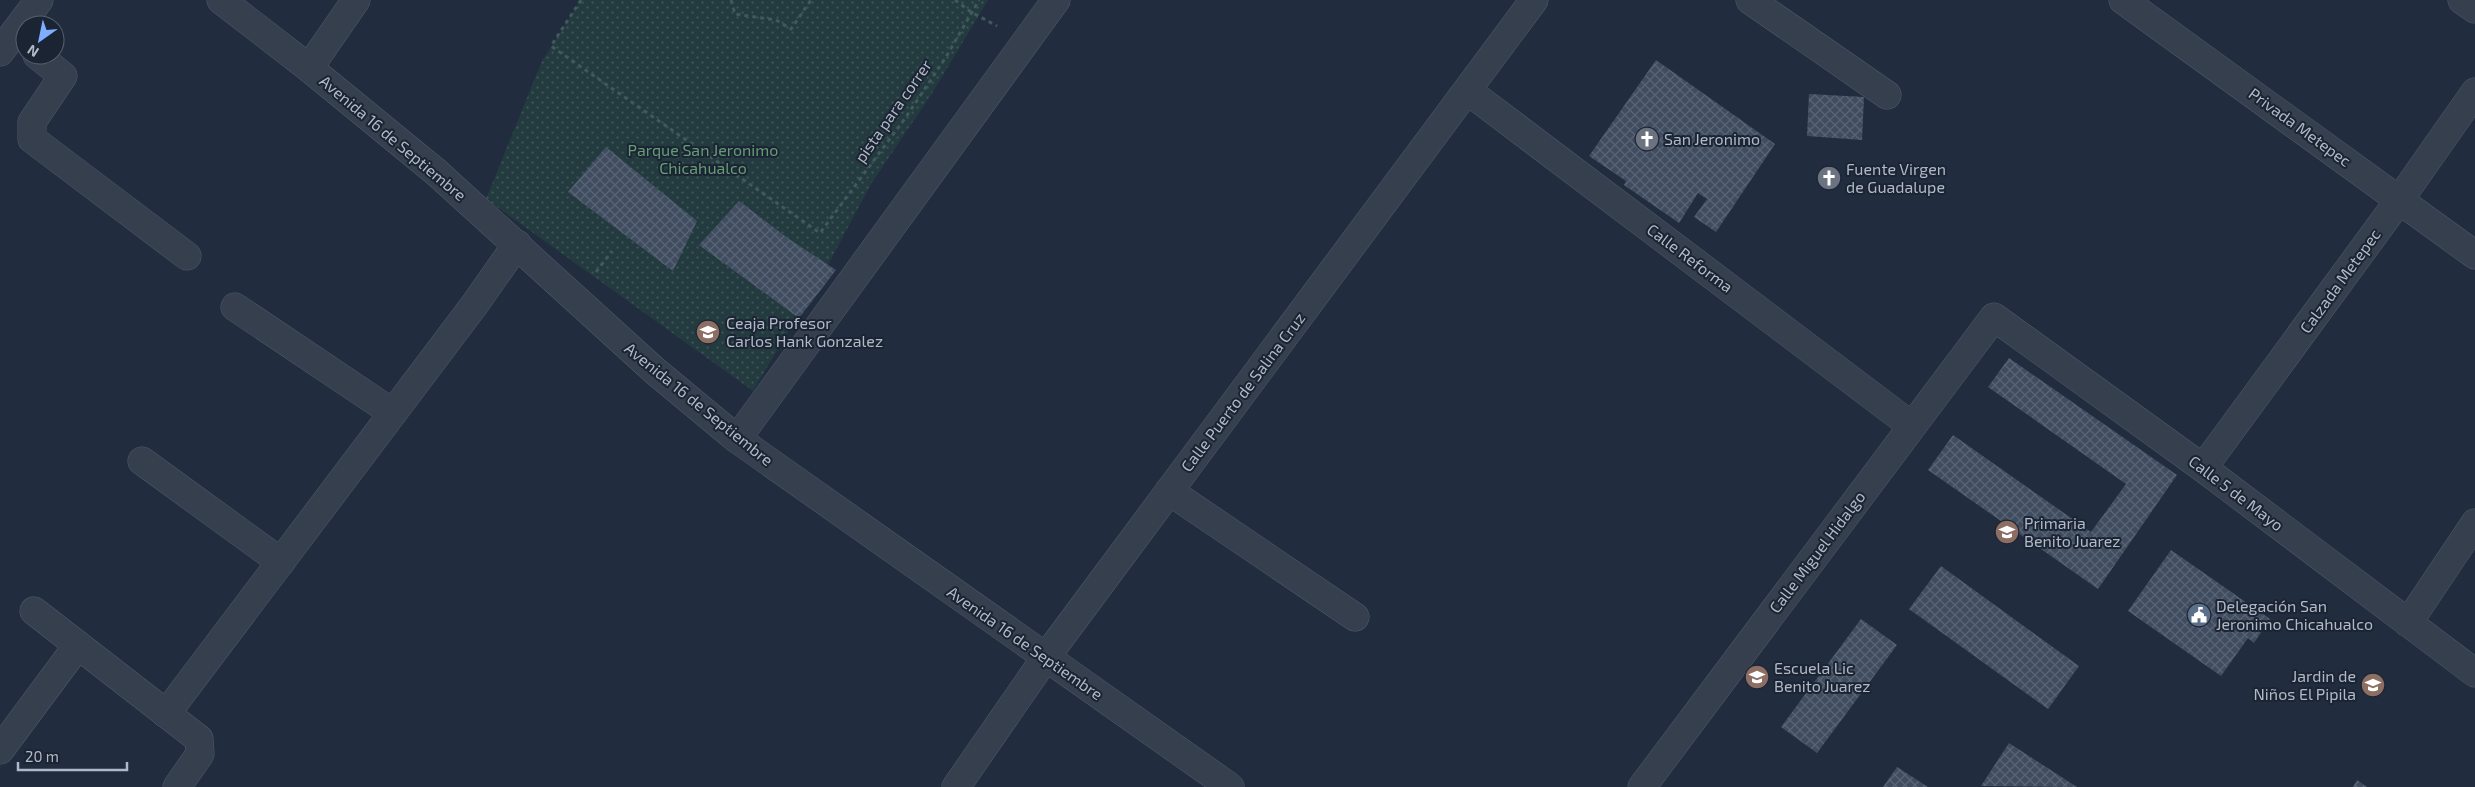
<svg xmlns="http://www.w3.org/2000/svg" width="2475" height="787" viewBox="0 0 2475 787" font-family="'Exo 2',sans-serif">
<defs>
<pattern id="park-dots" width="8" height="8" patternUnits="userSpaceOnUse" patternTransform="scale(1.25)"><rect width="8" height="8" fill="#233b3f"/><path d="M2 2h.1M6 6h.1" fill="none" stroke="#415559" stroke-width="1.8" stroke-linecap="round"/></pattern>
<pattern id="building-cross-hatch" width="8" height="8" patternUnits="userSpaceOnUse" patternTransform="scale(1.25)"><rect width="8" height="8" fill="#404c60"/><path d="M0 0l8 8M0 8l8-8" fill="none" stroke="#596475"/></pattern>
</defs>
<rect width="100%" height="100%" fill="#212d3e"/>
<path fill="url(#park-dots)" d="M581 0H988L931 95 871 184 830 261 753 391 486 199 542 61Z"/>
<g fill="url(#building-cross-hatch)">
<path d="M1656 60 1775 144 1716 232 1694 217 1707 199 1698 193 1679 223 1624 185 1626 181 1589 156Z"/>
<path d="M1809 94 1864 97 1862 140 1807 136Z"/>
<path d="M606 147 697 221 673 271 568 192Z"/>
<path d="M739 201 789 239 836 270 799 318 699 245Z"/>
<path d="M2009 358 2177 475 2098 589 1928 470 1953 435 2091 532 2126 484 1988 387Z"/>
<path d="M2171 550 2270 619 2254 643 2248 638 2221 676 2128 611Z"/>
<path d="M1941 566 2079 666 2048 709 1909 609Z"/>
<path d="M1861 619 1897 645 1817 753 1781 727Z"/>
<path d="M2009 743 2077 787 1981 786Z"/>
<path d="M1897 767 1928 787H1883Z"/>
<path d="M2357 780 2367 787H2353Z"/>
</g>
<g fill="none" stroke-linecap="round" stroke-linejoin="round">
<g stroke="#515969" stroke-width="29">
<g id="minor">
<path d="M221 0 309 68 436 172 655 371 737 439 1230 787"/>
<path d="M1750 0 1887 95"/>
<path d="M2123 0 2475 255"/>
<path d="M2462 0 2475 9"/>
<path d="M0 52 39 0"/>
<path d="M37 55 63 76 32 122V139L187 256"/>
<path d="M309 68 356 0"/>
<path d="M1468 91 1912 426"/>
<path d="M235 307 393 413"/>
<path d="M737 439 1056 0"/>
<path d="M142 461 281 562"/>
<path d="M2203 468 2400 199 2475 92"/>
<path d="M1169 491 1355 617"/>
<path d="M34 611 199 739 200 754 177 787"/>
<path d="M2408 623 2475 523"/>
<path d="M166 714 475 304 517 244"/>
<path d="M0 750 78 645"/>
<path d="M956 787 1046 657 1534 0"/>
<path d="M1642 787 1994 317 2203 468 2475 673"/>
</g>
</g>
<g stroke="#41585c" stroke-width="3" stroke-dasharray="4 4" stroke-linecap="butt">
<path d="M581 0 551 46 820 233 906 117 946 57 979 0"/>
<path d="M731 0 735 14 776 20 791 29 811 0"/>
<path d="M955 0 971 12 997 26"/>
<path d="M596 272 612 251"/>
</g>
<use href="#minor" stroke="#353f4e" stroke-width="28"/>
</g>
<defs>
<g id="church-disc" transform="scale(1.25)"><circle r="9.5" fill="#6b7280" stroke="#1b2433"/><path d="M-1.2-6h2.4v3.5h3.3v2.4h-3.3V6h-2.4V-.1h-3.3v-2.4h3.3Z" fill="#fff"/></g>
<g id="school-disc" transform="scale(1.25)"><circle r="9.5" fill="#8d6e63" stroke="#1b2433"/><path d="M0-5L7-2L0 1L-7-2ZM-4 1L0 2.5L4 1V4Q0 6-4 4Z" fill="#fff"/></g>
<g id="civic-disc" transform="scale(1.25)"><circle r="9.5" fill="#5c6f8a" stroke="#1b2433"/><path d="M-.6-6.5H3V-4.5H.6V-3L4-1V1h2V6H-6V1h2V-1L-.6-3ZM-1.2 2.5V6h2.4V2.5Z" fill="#fff"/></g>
</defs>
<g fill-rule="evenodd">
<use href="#church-disc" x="1647" y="139"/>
<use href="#church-disc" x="1829" y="178"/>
<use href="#school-disc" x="708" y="332"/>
<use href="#school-disc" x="2007" y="532"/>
<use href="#civic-disc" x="2199" y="615"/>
<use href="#school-disc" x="1757" y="677"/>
<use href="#school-disc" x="2373" y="685"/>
</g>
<g text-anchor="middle" stroke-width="4" stroke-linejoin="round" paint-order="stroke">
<g font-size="16" fill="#b1b9c9" stroke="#1b2433">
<text transform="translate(893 111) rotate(-55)" y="6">pista para correr</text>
<text transform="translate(2300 127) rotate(36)" y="6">Privada Metepec</text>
<text transform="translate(393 138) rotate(40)" y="6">Avenida 16 de Septiembre</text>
<text transform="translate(1690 258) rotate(37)" y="6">Calle Reforma</text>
<text transform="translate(2340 281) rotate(-54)" y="6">Calzada Metepec</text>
<text transform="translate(1243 392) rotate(-53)" y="6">Calle Puerto de Salina Cruz</text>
<text transform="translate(699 404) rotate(39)" y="6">Avenida 16 de Septiembre</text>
<text transform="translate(2236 493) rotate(37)" y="6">Calle 5 de Mayo</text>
<text transform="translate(1817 552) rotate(-53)" y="6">Calle Miguel Hidalgo</text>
<text transform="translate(1025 643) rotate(35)" y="6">Avenida 16 de Septiembre</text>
</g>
<g font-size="16" fill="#b1b9c9" stroke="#1b2433" text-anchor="start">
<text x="1664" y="145">San Jeronimo</text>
<text x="1846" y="175">Fuente Virgen<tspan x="1846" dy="18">de Guadalupe</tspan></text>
<text x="726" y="329">Ceaja Profesor<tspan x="726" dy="18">Carlos Hank Gonzalez</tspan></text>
<text x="2024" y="529">Primaria<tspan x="2024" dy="18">Benito Juarez</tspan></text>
<text x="2216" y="612">Delegación San<tspan x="2216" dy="18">Jeronimo Chicahualco</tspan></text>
<text x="1774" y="674">Escuela Lic<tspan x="1774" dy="18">Benito Juarez</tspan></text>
<text x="2356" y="682" text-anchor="end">Jardin de<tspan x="2356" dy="18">Niños El Pipila</tspan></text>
</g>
<g font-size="16" fill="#669c75" stroke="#1b2433">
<text x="703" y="156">Parque San Jeronimo<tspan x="703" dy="18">Chicahualco</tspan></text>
</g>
</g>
<g transform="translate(40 40) rotate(213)"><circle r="24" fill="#1b2433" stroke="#57606f"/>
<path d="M0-4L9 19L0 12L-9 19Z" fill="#80adff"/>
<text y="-8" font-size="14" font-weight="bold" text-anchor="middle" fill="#b1b9c9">N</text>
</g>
<path d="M18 762v8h109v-8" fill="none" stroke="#b1b9c9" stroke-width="2.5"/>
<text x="25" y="762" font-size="15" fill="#b1b9c9" stroke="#1b2433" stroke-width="4" paint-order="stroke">20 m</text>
</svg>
